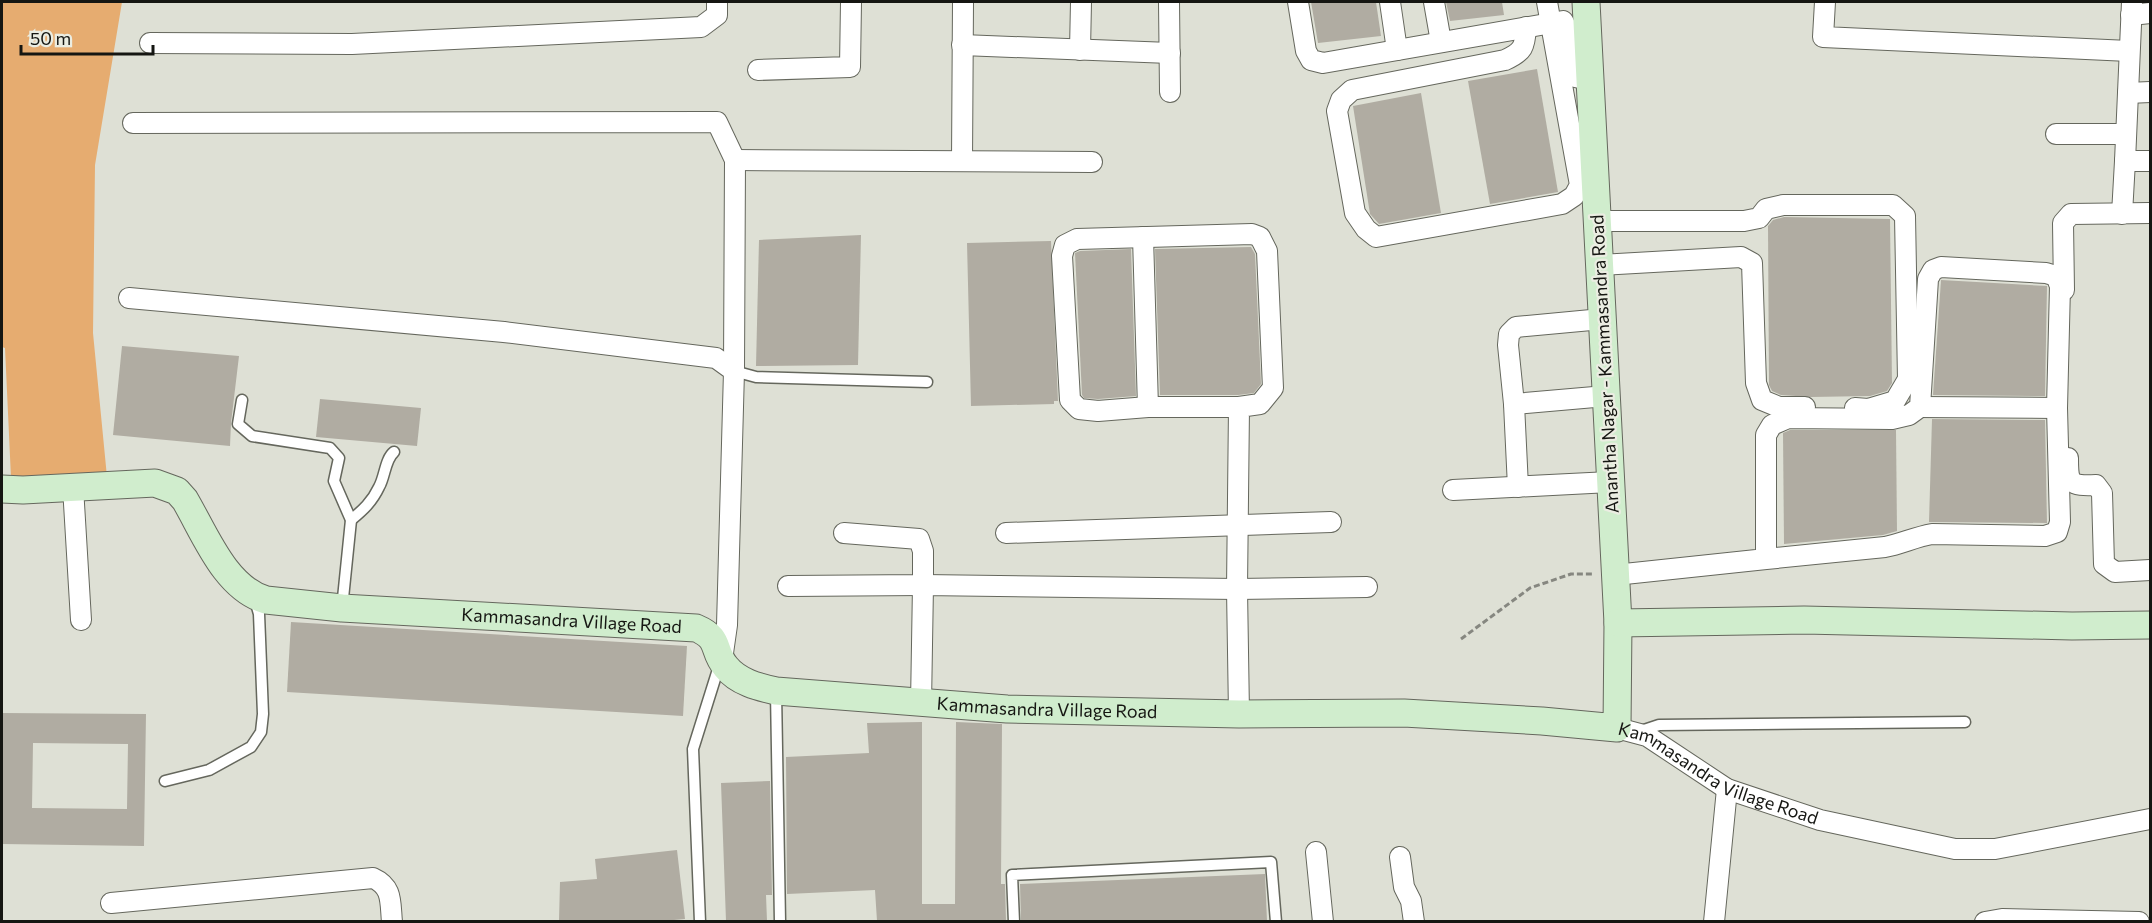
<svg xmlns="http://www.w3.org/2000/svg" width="2152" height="923" viewBox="0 0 2152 923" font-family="Commissioner,sans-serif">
<rect width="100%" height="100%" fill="#dee0d5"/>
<path fill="#e6ac70" d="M2 2H122L95 165 93 333 107 477 11 478 5 348 2 347Z"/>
<g fill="#b0aca2" fill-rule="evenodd">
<path d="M1311 2H1376L1381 36 1318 43Z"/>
<path d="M1446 2H1502L1504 15 1450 21Z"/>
<path d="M1537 69 1558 192 1490 204 1468 81Z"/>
<path d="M1421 93 1441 213 1379 224 1370 214 1353 106Z"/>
<path d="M1784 217 1890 219 1892 383 1887 391 1870 396 1811 397 1781 395 1772 391 1769 385 1768 226 1773 220Z"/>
<path d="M861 235 858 365 756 366 759 240Z"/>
<path d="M1051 241 1058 401H1054V404L971 406 967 243Z"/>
<path d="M1251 247 1255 254 1261 384 1254 393 1238 395H1160L1155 249Z"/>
<path d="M1131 249 1136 396 1098 399 1084 398 1082 395 1075 253 1080 251Z"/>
<path d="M1941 280 2047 286 2045 396 1933 395Z"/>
<path d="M122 346 239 356 231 423 230 446 113 435Z"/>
<path d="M320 399 421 408 417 446 316 437Z"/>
<path d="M1932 419 2045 420 2047 523 1929 522Z"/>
<path d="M1790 430H1896L1897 531 1883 535 1784 544 1783 433Z"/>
<path d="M291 622 687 646 683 716 287 692Z"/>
<path d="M2 713 146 714 144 846 2 844ZM33 743 128 744 127 809 32 808Z"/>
<path d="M922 722V904H955L956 722 1002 724 1001 884H1005L1006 921H877L875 890 787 894 786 757 869 753 867 723Z"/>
<path d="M770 781 772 895H766L767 921H726L721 783Z"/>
<path d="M677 850 685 919 663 921H559L560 882 597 879 595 859Z"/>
<path d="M1265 874 1267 921H1021L1020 884Z"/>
</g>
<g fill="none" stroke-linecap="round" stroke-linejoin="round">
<g stroke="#65675d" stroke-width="13">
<g id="lane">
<path d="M734 371 756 377 927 382"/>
<path d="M242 400 238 424 252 436 330 448 339 458 334 481 351 520 342 608"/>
<path d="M351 520C363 510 372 502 379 487 385 477 385 459 394 452"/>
<path d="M776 692 780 922"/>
<path d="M1638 732 1659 725 1965 722"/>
<path d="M165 781 209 770 251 747 261 732 263 714 259 614 255 600"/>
<path d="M700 922 693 749 720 663"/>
<path d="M1014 922 1012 875 1271 862 1276 922"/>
</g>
</g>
<g stroke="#65675d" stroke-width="22">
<g id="street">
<path d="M1169 2 1170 92"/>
<path d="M1298 2 1306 51 1311 60 1323 63 1563 21C1569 28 1571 64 1575 77L1590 80"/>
<path d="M1390 2 1397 50"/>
<path d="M1434 2 1441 42"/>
<path d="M1825 2 1823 37 2129 51"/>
<path d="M2132 2 2125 161H2150"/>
<path d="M2131 15 2150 13"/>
<path d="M1526 27C1525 47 1523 52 1505 60L1352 90 1341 100 1337 111 1355 213 1366 229 1376 237 1562 204 1574 196 1580 185 1547 2"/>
<path d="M150 43 352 44 701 27 717 15V2"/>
<path d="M962 45 1170 53"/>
<path d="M1080 50 1081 2"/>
<path d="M758 70 850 67 851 2"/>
<path d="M2128 93 2150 92"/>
<path d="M133 123 717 122 735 160 734 371"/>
<path d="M2056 134H2126"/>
<path d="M735 160 1092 162"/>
<path d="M962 161 963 2"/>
<path d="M2122 214 2125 161"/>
<path d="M1597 221H1744L1759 218 1766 209 1783 205H1893L1905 216 1908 379 1895 401 1868 409 1855 408"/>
<path d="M1143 237 1148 407"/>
<path d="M1600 265 1741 257 1752 263 1756 383 1762 400 1779 407H1805"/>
<path d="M2064 290 2063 223 2071 214 2150 213"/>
<path d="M129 298 504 332 716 358 734 371 727 625 722 660"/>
<path d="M1514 404 1606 396"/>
<path d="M1920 407 2057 408"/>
<path d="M2068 458C2068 484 2070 486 2096 485L2102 493 2104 564 2115 572 2150 570"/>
<path d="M73 487 81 620"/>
<path d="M1518 487 1514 404 1508 345 1509 334 1516 327 1602 319"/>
<path d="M1453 490 1610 482"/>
<path d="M1006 533 1331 522"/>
<path d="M1615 575 1766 559V435L1772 425 1788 418 1892 419 1909 415 1920 407 1928 279 1933 270 1941 267 2046 273 2056 276 2060 286 2057 408 2060 522 2057 532 2045 536 1932 534C1915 537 1901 544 1885 547L1766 559"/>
<path d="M788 586 923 585V551L919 539 844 533"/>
<path d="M921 704 923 585 1237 589 1367 587"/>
<path d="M1239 714 1237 589 1239 407H1148L1098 411 1079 409 1070 400 1062 256 1065 245 1077 239 1252 234 1260 237 1267 251 1273 388 1260 404 1239 407"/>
<path id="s1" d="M1617 728 1647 736 1727 789 1820 820 1955 849H1995L2150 819"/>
<path d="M1316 852 1323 922"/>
<path d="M1400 857 1404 887 1411 901 1414 922"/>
<path d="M111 903 373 878C393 887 390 902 392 922"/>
<path d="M1714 922 1727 789"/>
<path d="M1985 922 2002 919 2139 922"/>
</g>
</g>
<g stroke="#65675d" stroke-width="29">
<g id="secondary">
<path id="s2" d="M2 489 23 490 155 483 177 491 185 500C205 534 225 588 266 600L342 608 696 628C722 639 711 649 726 667 738 682 758 687 776 691L1007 709 1239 714 1404 713 1542 721 1617 728 1618 623 1586 2"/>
<path d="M1618 623 1804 620 2072 626 2150 625"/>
</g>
</g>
<path stroke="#868780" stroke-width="3" stroke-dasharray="6 3" stroke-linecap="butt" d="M1461 639 1530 588 1571 574H1593"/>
<use href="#lane" stroke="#fff" stroke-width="10"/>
<use href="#street" stroke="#fff" stroke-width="20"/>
<use href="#secondary" stroke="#d0edcd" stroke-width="27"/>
</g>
<g text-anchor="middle" stroke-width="4.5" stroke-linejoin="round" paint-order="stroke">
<g font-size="18" fill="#151612" stroke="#ebede2">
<text transform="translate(1605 364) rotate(-93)" y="6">Anantha Nagar - Kammasandra Road</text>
<text dy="6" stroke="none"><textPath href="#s2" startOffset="627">Kammasandra Village Road</textPath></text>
<text dy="6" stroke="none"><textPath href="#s2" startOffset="1131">Kammasandra Village Road</textPath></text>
<text dy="6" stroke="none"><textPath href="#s1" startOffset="112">Kammasandra Village Road</textPath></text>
</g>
</g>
<rect width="2152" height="923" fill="none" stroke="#151612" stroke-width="6"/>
<path d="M21 45v9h132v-9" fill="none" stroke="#151612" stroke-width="3"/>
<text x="30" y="45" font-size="18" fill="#151612" stroke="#ebede2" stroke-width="4.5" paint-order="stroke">50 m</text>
</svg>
